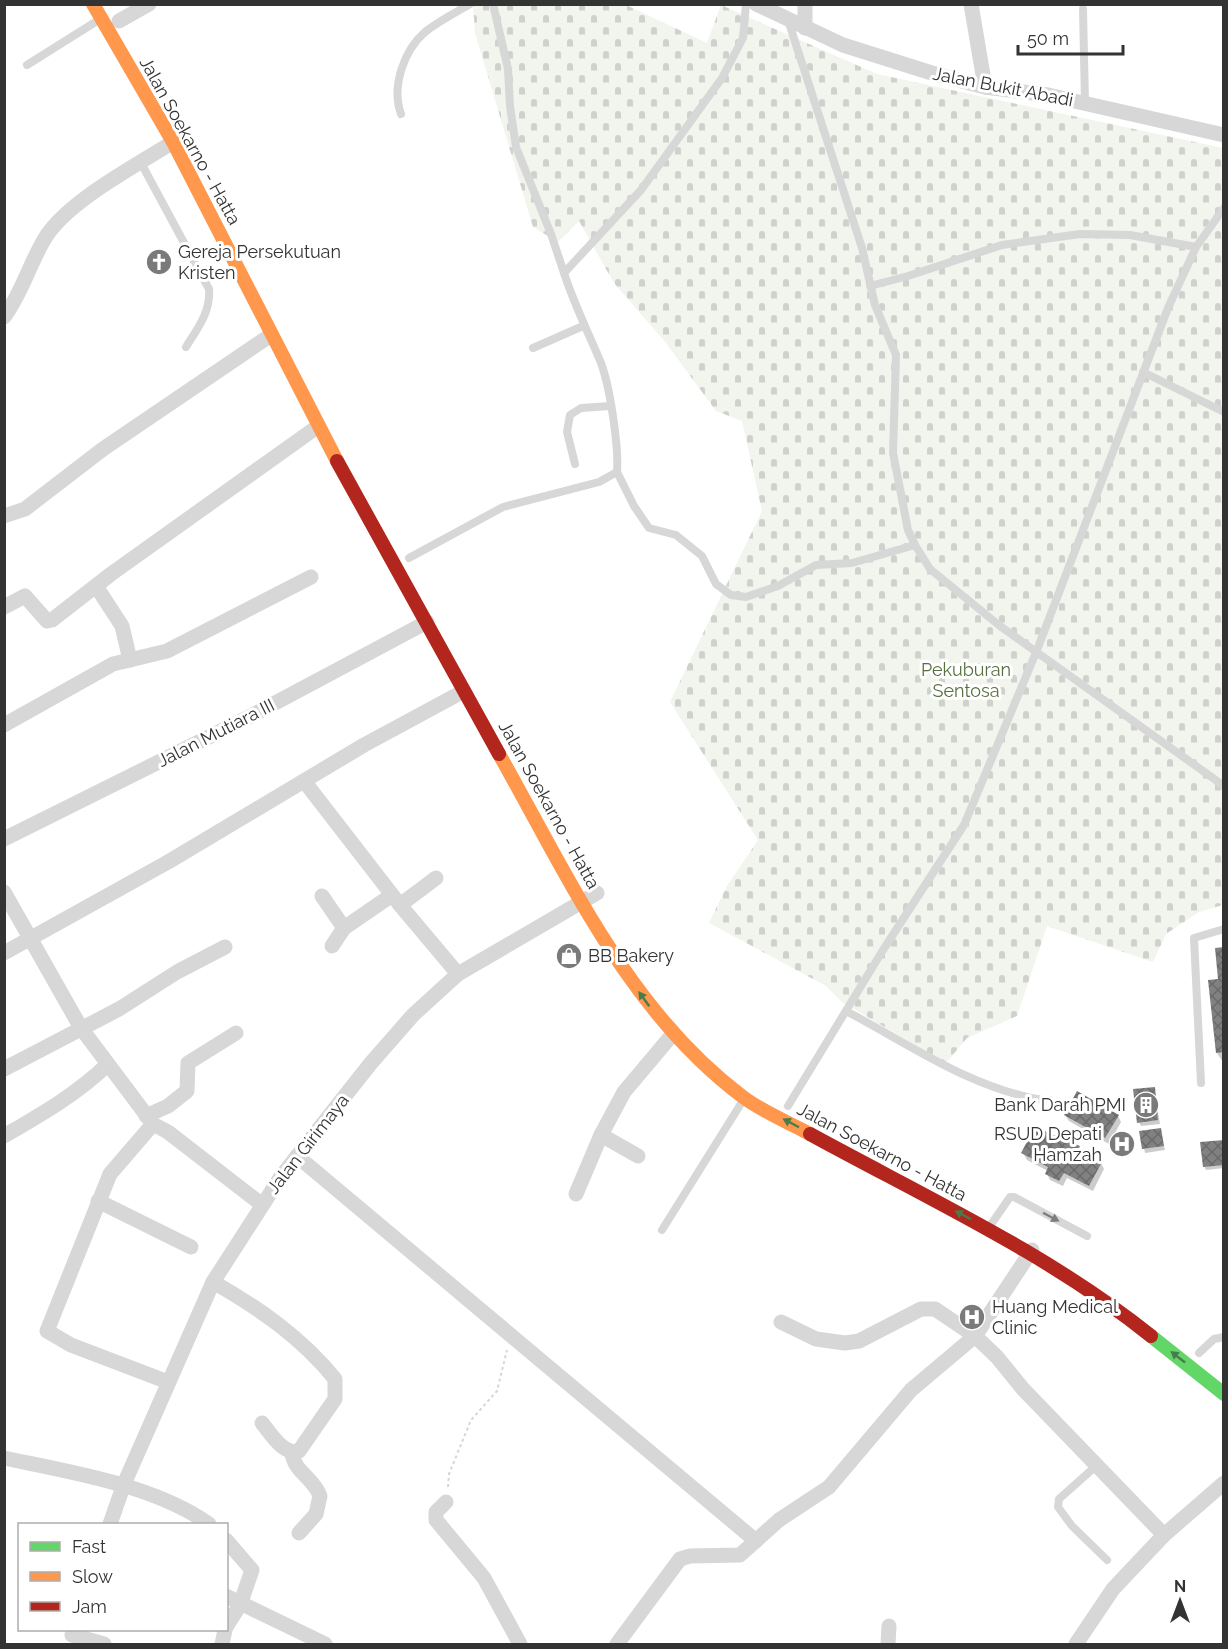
<svg xmlns="http://www.w3.org/2000/svg" width="1228" height="1649" viewBox="0 0 1228 1649" font-family="Raleway,sans-serif">
<defs>
<pattern id="cemetery-stones" width="16" height="16" patternUnits="userSpaceOnUse" patternTransform="scale(1.5)"><rect width="16" height="16" fill="#f1f5ed"/><path d="M2 7V4a2 2 0 0 1 4 0v3zM10 15v-3a2 2 0 0 1 4 0v3z" fill="#cfd2cc"/></pattern>
<pattern id="building-cross-hatch" width="8" height="8" patternUnits="userSpaceOnUse" patternTransform="scale(1.5)"><rect width="8" height="8" fill="#818181"/><path d="M0 0l8 8M0 8l8-8" fill="none" stroke="#6a6a6a"/></pattern>
</defs>
<rect width="100%" height="100%" fill="#fff"/>
<path fill="url(#cemetery-stones)" d="M473 5H626L707 43 721 5 877 74 1223 148V905L1199 912 1166 934 1153 962 1047 926 1017 1016 967 1038 946 1063 842 1002 826 986 709 923 727 886 758 840 670 702 762 511 742 421 716 411 666 343 614 283 579 221 558 242 533 227 475 33Z"/>
<g fill="#0003">
<path d="M1224 949V1061H1222L1217 1053Z"/>
<path d="M1154 1088 1160 1124 1141 1126 1139 1122Z"/>
<path d="M1065 1115 1118 1116 1121 1122 1109 1144 1069 1121Z"/>
<path d="M1160 1130 1165 1150 1145 1153 1141 1133Z"/>
<path d="M1224 1141V1168L1206 1170 1204 1166Z"/>
<path d="M1079 1147 1083 1154 1101 1163 1104 1169 1093 1191 1067 1178 1063 1186 1050 1180 1047 1174 1048 1171 1027 1160 1023 1153Z"/>
</g>
<g fill="url(#building-cross-hatch)">
<path d="M1224 947V1052L1216 1053 1208 980 1218 979 1215 948Z"/>
<path d="M1155 1087 1158 1120 1137 1123 1133 1089Z"/>
<path d="M1077 1091 1119 1115 1105 1138 1064 1115Z"/>
<path d="M1035 1127 1080 1146 1078 1150 1102 1162 1089 1186 1064 1173 1059 1181 1045 1174 1048 1167 1021 1153Z"/>
<path d="M1161 1128 1164 1146 1142 1149 1139 1131Z"/>
<path d="M1224 1140V1165L1203 1167 1200 1142Z"/>
</g>
<g fill="none" stroke-linecap="round" stroke-linejoin="round">
<path stroke="#d6d6d6" stroke-width="2" stroke-dasharray="3 3" stroke-linecap="butt" d="M448 1487 449 1474 471 1420 497 1391 507 1350"/>
<g stroke="#d7d7d7" stroke-width="8">
<path d="M493 4 508 69 510 106 516 147 551 234 564 273 641 190 722 78 743 38 746 4"/>
<path d="M1083 9 1085 103"/>
<path d="M788 20 862 248 875 305 896 355 893 453 908 530 915 545 930 569 1000 626 1224 786"/>
<path d="M27 65 97 21"/>
<path d="M401 114C391 87 404 50 425 32 439 21 455 13 470 4"/>
<path d="M141 163 209 289C211 312 197 329 186 347"/>
<path d="M870 286 908 276 1002 245 1080 234 1130 235 1196 247"/>
<path d="M533 348 583 326"/>
<path d="M1143 372 1224 412"/>
<path d="M575 464 567 432 570 415 581 408 610 406"/>
<path d="M617 472 634 506 649 528 676 535 702 556 716 584 731 595 746 597 778 586 816 565 852 563 915 545"/>
<path d="M409 558 503 507 599 482 617 472C619 447 610 387 601 363 588 332 574 304 564 273"/>
<path d="M846 1011C909 1044 972 1089 1043 1100"/>
<path d="M1201 1083 1194 938 1224 929"/>
<path d="M788 1106 883 950 964 825 1037 650 1168 308 1196 247 1224 208"/>
<path d="M990 1226 1010 1197H1014L1087 1236"/>
<path d="M662 1230 742 1102"/>
<path d="M1199 1353 1214 1339 1224 1337"/>
<path d="M1096 1466 1059 1499 1058 1507 1072 1526 1107 1560"/>
</g>
<g stroke="#d7d7d7" stroke-width="15">
<path d="M756 4 843 45 935 74 985 87 1048 95 1224 135"/>
<path d="M971 4 985 87"/>
<path d="M119 21 149 4"/>
<path d="M805 28V4"/>
<path d="M4 317C23 292 30 261 47 235 72 199 134 167 173 142"/>
<path d="M4 516 25 509 103 449 271 335"/>
<path d="M96 586 122 626 130 660"/>
<path d="M4 607 25 596 47 621 52 620 111 574 317 427"/>
<path d="M4 725 113 664 167 651 311 577"/>
<path d="M304 781 400 905 458 974"/>
<path d="M4 839 247 718 427 622"/>
<path d="M4 892 81 1028 153 1124 168 1132 261 1204"/>
<path d="M322 896 344 928"/>
<path d="M400 905 436 878"/>
<path d="M332 946 344 928 392 895"/>
<path d="M4 953 168 862 364 745 464 691"/>
<path d="M4 1069 119 1009 177 972 225 947"/>
<path d="M146 1116 168 1106 187 1091 188 1063 236 1033"/>
<path d="M153 1124 110 1174 47 1331 71 1345 168 1382"/>
<path d="M601 1135 638 1156"/>
<path d="M4 1136C40 1115 77 1094 107 1065"/>
<path d="M297 1156 756 1541"/>
<path d="M576 1194 601 1135 624 1092 672 1035"/>
<path d="M98 1201 191 1247"/>
<path d="M213 1282C259 1308 302 1338 335 1379V1399L299 1451C284 1456 271 1434 262 1423"/>
<path d="M781 1322 816 1339 845 1343 859 1341 921 1309H935L975 1336 997 1357 1023 1389 1164 1535"/>
<path d="M292 1453C294 1472 314 1478 320 1496L316 1514 299 1533"/>
<path d="M4 1458C70 1472 154 1485 209 1524"/>
<path d="M446 1502 436 1512V1520L484 1578 520 1644"/>
<path d="M110 1524 124 1484 213 1282 280 1178 371 1063 413 1015 458 974 597 893"/>
<path d="M226 1540 252 1570 240 1605 226 1627"/>
<path d="M226 1596 325 1644"/>
<path d="M72 1635 104 1644"/>
<path d="M222 1644 225 1630"/>
<path d="M617 1644 680 1559 690 1556 740 1555 779 1520 829 1487 911 1390 975 1336 1032 1250"/>
<path d="M888 1644 889 1626"/>
<path d="M1076 1644 1113 1589 1164 1535 1224 1483"/>
</g>
<path stroke="#63d668" stroke-width="14" d="M1151 1336 1224 1394"/>
<g stroke="#ff974d" stroke-width="14">
<path d="M93 4 173 142 337 461"/>
<path d="M499 754C568 876 628 1011 743 1097 763 1112 788 1122 810 1134"/>
</g>
<g stroke="#b3261e" stroke-width="14">
<path d="M337 461 499 754"/>
<path d="M810 1134C925 1197 1049 1254 1151 1336"/>
</g>
</g>
<defs><path id="oneway-solid" d="M-6-.8H1V-3.2L6.5 0L1 3.2V.8H-6Z" transform="scale(1.5)"/></defs>
<g fill="#497c4b">
<use href="#oneway-solid" transform="translate(644 999) rotate(-126)"/>
<use href="#oneway-solid" transform="translate(791 1123) rotate(-152)"/>
<use href="#oneway-solid" transform="translate(963 1215) rotate(-152)"/>
<use href="#oneway-solid" transform="translate(1178 1357) rotate(-142)"/>
</g>
<use fill="#7d7d7d" href="#oneway-solid" transform="translate(1051 1217) rotate(28)"/>
<defs>
<g id="church-disc" transform="scale(1.35)"><circle r="9.5" fill="#7a7a7a" stroke="#fff"/><path d="M-1.2-6h2.4v3.5h3.3v2.4h-3.3V6h-2.4V-.1h-3.3v-2.4h3.3Z" fill="#fff"/></g>
<g id="shop-disc" transform="scale(1.35)"><circle r="9.5" fill="#7a7a7a" stroke="#fff"/><path d="M-5-2.5h2.3a2.7 3.5 0 0 1 5.4 0H5L5.5 6h-11ZM-1.5-2.5h3a1.5 2.3 0 0 0-3 0Z" fill="#fff"/></g>
<g id="building-disc" transform="scale(1.35)"><circle r="9.5" fill="#7a7a7a" stroke="#fff"/><path d="M-4-6H4V6H1V3H-1V6H-4ZM-2.5-4.3h1.7v1.8h-1.7ZM.8-4.3h1.7v1.8H.8ZM-2.5-1h1.7V.8h-1.7ZM.8-1h1.7V.8H.8Z" fill="#fff"/></g>
<g id="hospital-disc" transform="scale(1.35)"><circle r="9.5" fill="#7a7a7a" stroke="#fff"/><path d="M-5-5h3v3.5h4V-5h3V5h-3V1.5h-4V5h-3Z" fill="#fff"/></g>
</defs>
<g fill-rule="evenodd">
<use href="#church-disc" x="159" y="262"/>
<use href="#shop-disc" x="569" y="956"/>
<use href="#building-disc" x="1146" y="1105"/>
<use href="#hospital-disc" x="1122" y="1144"/>
<use href="#hospital-disc" x="972" y="1317"/>
</g>
<g text-anchor="middle" stroke-width="6" stroke-linejoin="round" paint-order="stroke">
<g font-size="18" fill="#333" stroke="#fff">
<text transform="translate(1003 87) rotate(11)" y="6">Jalan Bukit Abadi</text>
<text transform="translate(190 141) rotate(61)" y="6">Jalan Soekarno - Hatta</text>
<text transform="translate(216 733) rotate(-27)" y="6">Jalan Mutiara III</text>
<text transform="translate(549 805) rotate(61)" y="6">Jalan Soekarno - Hatta</text>
<text transform="translate(308 1144) rotate(-52)" y="6">Jalan Girimaya</text>
<text transform="translate(882 1152) rotate(28)" y="6">Jalan Soekarno - Hatta</text>
</g>
<g font-size="18" fill="#333" stroke="#fff" text-anchor="start">
<text x="178" y="258">Gereja Persekutuan<tspan x="178" dy="21">Kristen</tspan></text>
<text x="588" y="962">BB Bakery</text>
<text x="1126" y="1111" text-anchor="end">Bank Darah PMI</text>
<text x="1102" y="1140" text-anchor="end">RSUD Depati<tspan x="1102" dy="21">Hamzah</tspan></text>
<text x="992" y="1313">Huang Medical<tspan x="992" dy="21">Clinic</tspan></text>
</g>
<g font-size="18" fill="#56703f" stroke="#fff">
<text x="966" y="676">Pekuburan<tspan x="966" dy="21">Sentosa</tspan></text>
</g>
</g>
<rect width="1228" height="1649" fill="none" stroke="#333333" stroke-width="12"/>
<rect x="18" y="1523" width="210" height="108" fill="#ffffff" stroke="#adadad" stroke-width="1.5"/>
<rect x="30" y="1542" width="30" height="9" fill="#63d668" stroke="#adadad" stroke-width="1.5"/>
<text x="72" y="1553" font-size="18" fill="#333333">Fast</text>
<rect x="30" y="1572" width="30" height="9" fill="#ff974d" stroke="#adadad" stroke-width="1.5"/>
<text x="72" y="1583" font-size="18" fill="#333333">Slow</text>
<rect x="30" y="1602" width="30" height="9" fill="#b3261e" stroke="#adadad" stroke-width="1.5"/>
<text x="72" y="1613" font-size="18" fill="#333333">Jam</text>
<g transform="translate(1180 1601)" stroke="#ffffff" stroke-width="4.5" paint-order="stroke">
<path d="M0-4.5L10 22L0 15L-10 22Z" fill="#333333"/>
<text y="-9" font-size="16" font-weight="bold" text-anchor="middle" fill="#333333">N</text>
</g>
<path d="M1018 45v9h105v-9" fill="none" stroke="#333333" stroke-width="3"/>
<text x="1027" y="45" font-size="18" fill="#333333" stroke="#ffffff" stroke-width="4.5" paint-order="stroke">50 m</text>
</svg>
